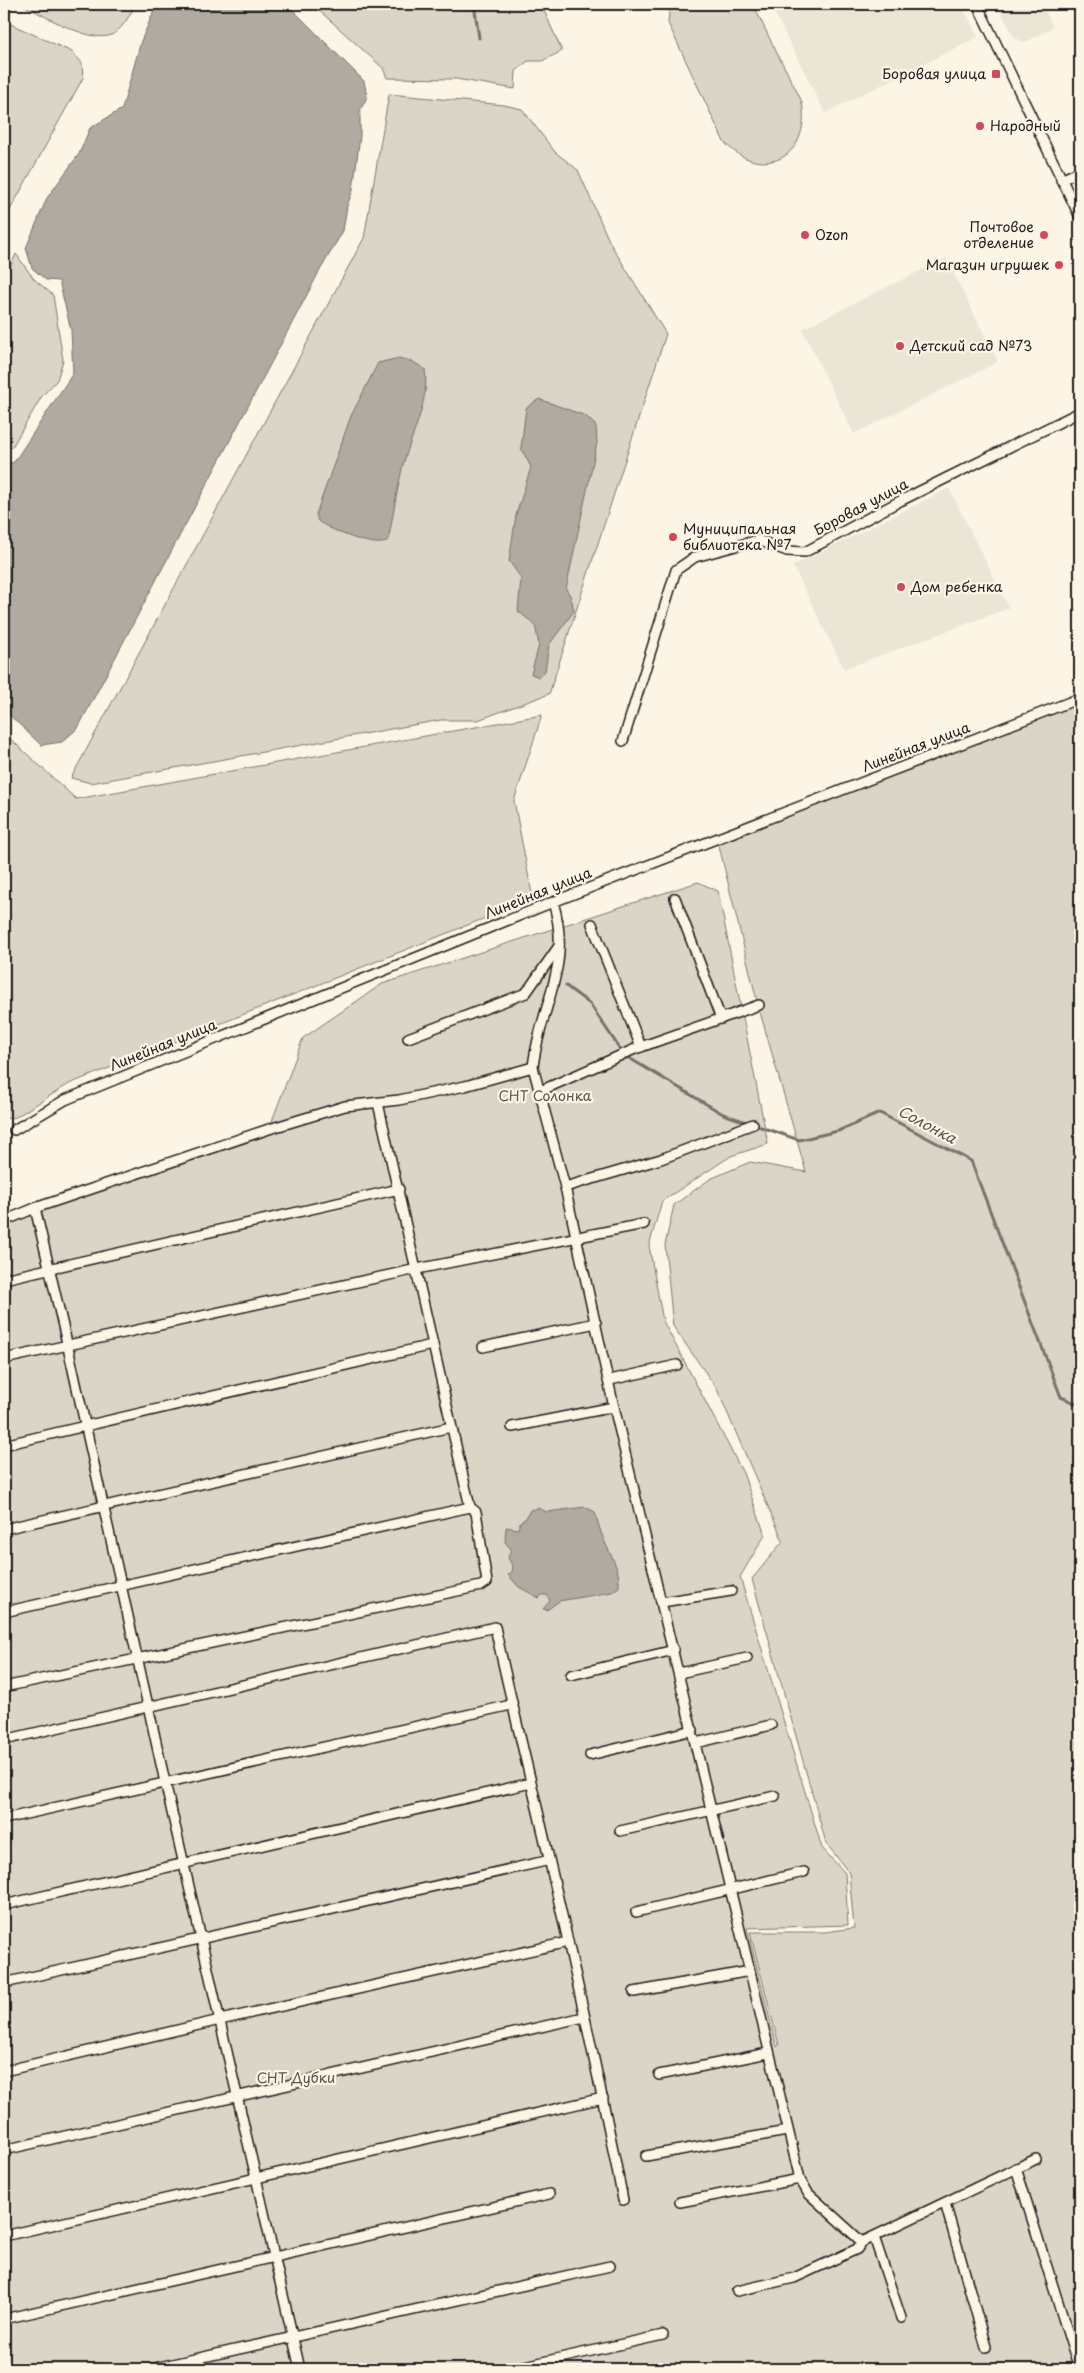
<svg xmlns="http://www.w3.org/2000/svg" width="1084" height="2373" viewBox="0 0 1084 2373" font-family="'Playpen Sans',sans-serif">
<rect width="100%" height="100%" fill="#fcf5e5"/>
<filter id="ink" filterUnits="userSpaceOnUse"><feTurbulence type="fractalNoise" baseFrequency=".02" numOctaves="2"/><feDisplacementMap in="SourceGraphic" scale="10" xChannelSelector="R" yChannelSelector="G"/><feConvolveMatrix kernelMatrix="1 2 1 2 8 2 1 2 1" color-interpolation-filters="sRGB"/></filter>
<g filter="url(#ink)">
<g fill="#ebe5d6">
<path d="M770 4H961L978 37 825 113Z"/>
<path d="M997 4H1042L1053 27 1025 43 1014 37Z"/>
<path d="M946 258 998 362 854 434 802 329Z"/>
<path d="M949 488 1009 608 844 669 793 566Z"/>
</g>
<g fill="#dbd5c8" stroke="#7c7872">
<path d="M21 4H136C131 13 124 26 115 33 96 48 40 13 21 4Z"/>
<path d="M312 4H541L562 51 542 61H528L516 71 515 89 456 79 387 78 383 68Z"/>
<path d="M670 4H753C764 27 775 50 787 72 791 82 799 93 802 103 807 127 798 156 772 161 752 165 737 155 724 142L668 23Z"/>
<path d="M4 21 72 52 82 63 83 78 4 221Z"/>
<path d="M389 94 504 105 522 109 555 152 578 170 610 243 666 334 549 694 478 720H441L91 783 71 778 364 238Z"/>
<path d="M16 254 34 279 53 295 63 360 57 380 42 396 12 447 4 450V280Z"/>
<path d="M1080 698V2369H4V1216L35 1208 269 1129 303 1038 382 984 698 882 718 891 768 1144 731 1156 662 1201 649 1246 663 1321 743 1473 765 1535 740 1577 822 1848 845 1873 848 1925 747 1928 777 2047 779 2045 750 1932H825L854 1928 849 1873 826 1843 752 1579 783 1541 717 1389 673 1326 665 1245 674 1205 710 1179 750 1162 806 1172 758 1005 717 838Z"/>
<path d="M542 715 514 801 533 899 69 1084 16 1117 4 1119V733L76 799Z"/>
</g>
<g fill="#b0aba1" stroke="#75726c">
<path d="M157 4H287L364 81 367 97 360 111V136L353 190 347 206 343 231 319 272 78 728 62 742 41 745 4 710V465L14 462 73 373 71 330 59 281 46 280 32 268 26 248 47 198 79 154 90 128 122 109 141 41Z"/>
<path d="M399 358 413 362 425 369C430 403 410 437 402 469 397 491 393 514 389 537L386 542C372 548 330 530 318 521L316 514 351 416 378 363Z"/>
<path d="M539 399 586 416 596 426 597 443 566 589 571 597 574 611 549 645 545 671 539 677 531 674 539 645 535 625 518 611 521 578 509 561 516 515 531 467 521 448 526 408Z"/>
<path d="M585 1507 595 1512C597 1519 599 1527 602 1535 608 1552 621 1568 619 1587L612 1592 559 1601 547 1610 543 1609 550 1601 547 1595H542L539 1598 519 1587 508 1575 512 1572 513 1567 508 1558 511 1549 505 1542 506 1527 518 1529 520 1522 526 1518 530 1510 538 1508 547 1512Z"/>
</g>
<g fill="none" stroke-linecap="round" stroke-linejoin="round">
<g stroke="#75726c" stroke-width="3">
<path d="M474 4 479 38"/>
<path d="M566 986 590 1004 624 1055 723 1114 799 1140 838 1131 880 1113 971 1161 1061 1397 1080 1405"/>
</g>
<g stroke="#1c1c1c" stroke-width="12">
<g id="minor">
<path d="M977 4 1080 217"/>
<path d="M1061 180 1080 171"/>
<path d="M623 741 676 570 695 557 758 540 787 551 805 552 900 501 1080 412"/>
<path d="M675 898 721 1019"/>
<path d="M553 902C573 967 540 1005 533 1067L565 1187 614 1407 800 2179 808 2193 862 2242"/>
<path d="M592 924 641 1047"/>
<path d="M408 1038 526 993 559 946"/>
<path d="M540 1091 635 1049 759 1005"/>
<path d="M14 1130 65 1100 553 902 1080 698"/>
<path d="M565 1187 661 1159 753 1124"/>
<path d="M35 1208 67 1343 165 1782 300 2369"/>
<path d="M4 1221 35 1208 269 1129 345 1106 399 1100 465 1086 533 1067"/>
<path d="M4 1279 399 1189"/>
<path d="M483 1347 596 1323"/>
<path d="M4 1359 417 1269 644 1224"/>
<path d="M610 1380 677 1365"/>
<path d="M512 1427 614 1407"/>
<path d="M4 1445 432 1345"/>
<path d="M4 1529 451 1427"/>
<path d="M662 1602 731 1591"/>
<path d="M4 1612 470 1507"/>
<path d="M679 1673 747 1658"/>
<path d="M571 1675 674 1650"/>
<path d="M4 1687 481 1586 487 1582 476 1512 470 1507 378 1103"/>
<path d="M4 1740 495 1627C512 1706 532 1784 550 1863 576 1975 601 2087 623 2200"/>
<path d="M696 1743 771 1725"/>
<path d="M590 1755 693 1730"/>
<path d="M4 1819 511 1705"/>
<path d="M620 1831 775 1796"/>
<path d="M4 1905 531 1783"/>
<path d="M636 1912 804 1872"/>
<path d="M4 1983 546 1861"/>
<path d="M634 1992 750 1971"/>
<path d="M4 2071 220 2020 568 1942"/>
<path d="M659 2075 768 2053"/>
<path d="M4 2150 584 2017"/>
<path d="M646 2156 787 2131"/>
<path d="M1016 2168 1079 2369"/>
<path d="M680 2202 800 2179"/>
<path d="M945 2203 986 2347"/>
<path d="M4 2236 603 2098"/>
<path d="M874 2237 901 2318"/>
<path d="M737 2291 794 2278 857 2249 862 2242 1036 2159"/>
<path d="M4 2319 549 2194"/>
<path d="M150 2369 610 2266"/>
<path d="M511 2369 663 2335"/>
</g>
</g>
<use href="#minor" stroke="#fcf5e5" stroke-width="9"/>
</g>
</g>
<g fill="#d1495b" stroke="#fcf5e5" stroke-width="2">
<rect x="991" y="69" width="10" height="10" rx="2.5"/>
<circle cx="980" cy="126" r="5"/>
<circle cx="805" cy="235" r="5"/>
<circle cx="1044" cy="235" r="5"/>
<circle cx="1059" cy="265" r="5"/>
<circle cx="900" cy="346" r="5"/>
<circle cx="673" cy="537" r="5"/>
<circle cx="901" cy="587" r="5"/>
</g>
<g text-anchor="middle" stroke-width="4.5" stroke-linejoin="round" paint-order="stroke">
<g font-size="14" fill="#1c1c1c" stroke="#fcf5e5" text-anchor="start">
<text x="986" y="79" text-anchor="end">Боровая улица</text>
<text x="990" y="131">Народный</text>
<text x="1034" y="232" text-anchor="end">Почтовое<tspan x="1034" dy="16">отделение</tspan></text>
<text x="815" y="240">Ozon</text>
<text x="1049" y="270" text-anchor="end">Магазин игрушек</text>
<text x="910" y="351">Детский сад №73</text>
<text x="683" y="534">Муниципальная<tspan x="683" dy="16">библиотека №7</tspan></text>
<text x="911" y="592">Дом ребенка</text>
</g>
<g font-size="14" fill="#1c1c1c" stroke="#fcf5e5">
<text transform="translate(861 507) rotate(-28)" y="5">Боровая улица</text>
<text transform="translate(916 747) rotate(-21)" y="5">Линейная улица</text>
<text transform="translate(538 893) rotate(-22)" y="5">Линейная улица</text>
<text transform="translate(163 1045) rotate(-22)" y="5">Линейная улица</text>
</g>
<g font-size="14" fill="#555450" stroke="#fcf5e5">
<text x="545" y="1101">СНТ Солонка</text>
<text x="296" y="2083">СНТ Дубки</text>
</g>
<g font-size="15" font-style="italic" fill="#575551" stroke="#fcf5e5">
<text transform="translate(927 1125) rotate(28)" y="5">Солонка</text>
</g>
</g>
<rect width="1084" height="2373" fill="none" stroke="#fcf5e5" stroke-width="20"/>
<rect x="10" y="10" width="1064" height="2353" fill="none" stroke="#1c1c1c" stroke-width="2" filter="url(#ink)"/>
</svg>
